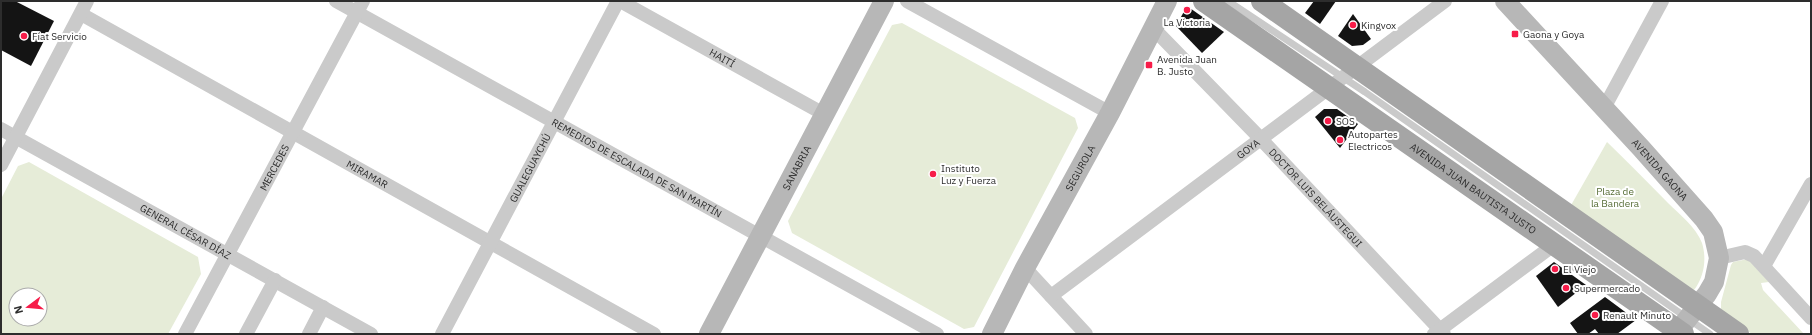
<svg xmlns="http://www.w3.org/2000/svg" width="1812" height="335" viewBox="0 0 1812 335" font-family="'IBM Plex Sans',sans-serif">
<rect width="100%" height="100%" fill="#fff"/>
<g fill="#e6ecd8" fill-rule="evenodd">
<path d="M902 23 1075 118 1078 128 974 327 964 329 792 233 788 221 892 25Z"/>
<path d="M1607 142C1628 162 1648 183 1668 203 1680 215 1696 227 1702 243 1707 259 1704 277 1694 290L1570 207Z"/>
<path d="M29 162 198 257 201 274 168 334H1V199L18 166ZM16 295H40V319H16Z"/>
<path d="M1748 259 1769 282 1761 283 1763 290 1804 334H1752L1725 315 1721 309V302L1731 265 1733 262Z"/>
</g>
<g fill="#141414">
<path d="M1 1H15L54 21 31 66 1 50Z"/>
<path d="M1314 1H1336L1320 24 1305 13Z"/>
<path d="M1187 6 1224 32 1202 53 1176 26Z"/>
<path d="M1353 14 1371 39 1363 45 1352 46 1338 36Z"/>
<path d="M1324 109H1337L1358 124 1340 148 1315 117Z"/>
<path d="M1554 262 1586 285 1558 307 1536 276Z"/>
<path d="M1605 297 1636 320 1617 334H1599L1595 329 1588 334H1578L1570 323Z"/>
</g>
<g fill="none" stroke-linecap="round" stroke-linejoin="round">
<path stroke="#cacaca" stroke-width="7" d="M1228 1 1365 92 1710 334"/>
<g stroke="#cacaca" stroke-width="14">
<path id="s1" d="M336 1 937 334"/>
<path id="s2" d="M620 1 824 114"/>
<path d="M907 1 1110 113"/>
<path id="s3" d="M81 14 654 334"/>
<path id="s4" d="M1153 28 1260 138 1444 334"/>
<path d="M1604 108 1662 1"/>
<path id="s5" d="M1 129 371 334"/>
<path d="M1 165 87 1"/>
<path d="M1719 258 1745 252 1754 256 1811 318"/>
<path d="M1764 266 1811 184"/>
<path d="M1025 268 1086 334"/>
<path id="s6" d="M1051 296 1445 1"/>
<path id="s7" d="M185 334 363 1"/>
<path d="M246 334 275 280"/>
<path d="M309 334 323 307"/>
<path id="s8" d="M442 334 618 1"/>
<path d="M1434 334 1555 244"/>
</g>
<g stroke="#b7b7b7" stroke-width="20">
<path id="s9" d="M1505 1 1641 148 1704 219 1713 232 1719 258 1714 282 1707 294 1678 331"/>
<path id="s10" d="M709 334 884 1"/>
<path id="s11" d="M992 334 1025 268 1110 113 1167 1"/>
</g>
<g stroke="#a5a5a5" stroke-width="22">
<path id="s12" d="M1204 1 1683 334"/>
<path d="M1262 1 1738 334"/>
</g>
</g>
<g fill="#f71c49" stroke="#fff" stroke-width="1.5">
<circle cx="1187" cy="10" r="4"/>
<circle cx="1353" cy="25" r="4"/>
<rect x="1511" y="30" width="8" height="8" rx="2"/>
<circle cx="24" cy="36" r="4"/>
<rect x="1145" y="61" width="8" height="8" rx="2"/>
<circle cx="1328" cy="121" r="4"/>
<circle cx="1340" cy="140" r="4"/>
<circle cx="933" cy="174" r="4"/>
<circle cx="1555" cy="269" r="4"/>
<circle cx="1566" cy="288" r="4"/>
<circle cx="1595" cy="315" r="4"/>
</g>
<g text-anchor="middle" stroke-width="4" stroke-linejoin="round" paint-order="stroke">
<g font-size="10" fill="#2d2d2d" stroke="#fff" text-anchor="start">
<text x="1187" y="26" text-anchor="middle">La Victoria</text>
<text x="1361" y="29">Kingvox</text>
<text x="1523" y="38">Gaona y Goya</text>
<text x="32" y="40">Fiat Servicio</text>
<text x="1157" y="63">Avenida Juan<tspan x="1157" dy="12">B. Justo</tspan></text>
<text x="1336" y="125">SOS</text>
<text x="1348" y="138">Autopartes<tspan x="1348" dy="12">Electricos</tspan></text>
<text x="941" y="172">Instituto<tspan x="941" dy="12">Luz y Fuerza</tspan></text>
<text x="1563" y="273">El Viejo</text>
<text x="1574" y="292">Supermercado</text>
<text x="1603" y="319">Renault Minuto</text>
</g>
<g font-size="10" fill="#2d2d2d" stroke="#fff">
<text dy="4" stroke="none"><textPath href="#s2" startOffset="117">HAITÍ</textPath></text>
<text dy="4" stroke="none"><textPath href="#s6" startOffset="246">GOYA</textPath></text>
<text dy="4" stroke="none"><textPath href="#s7" startOffset="189">MERCEDES</textPath></text>
<text dy="4" stroke="none"><textPath href="#s8" startOffset="188">GUALEGUAYCHÚ</textPath></text>
<text dy="4" stroke="none"><textPath href="#s1" startOffset="344">REMEDIOS DE ESCALADA DE SAN MARTÍN</textPath></text>
<text dy="4" stroke="none"><textPath href="#s10" startOffset="188">SANABRIA</textPath></text>
<text dy="4" stroke="none"><textPath href="#s11" startOffset="188">SEGUROLA</textPath></text>
<text dy="4" stroke="none"><textPath href="#s9" startOffset="229">AVENIDA GAONA</textPath></text>
<text dy="4" stroke="none"><textPath href="#s3" startOffset="328">MIRAMAR</textPath></text>
<text dy="4" stroke="none"><textPath href="#s12" startOffset="328">AVENIDA JUAN BAUTISTA JUSTO</textPath></text>
<text dy="4" stroke="none"><textPath href="#s4" startOffset="235">DOCTOR LUIS BELÁUSTEGUI</textPath></text>
<text dy="4" stroke="none"><textPath href="#s5" startOffset="211">GENERAL CÉSAR DÍAZ</textPath></text>
</g>
<g font-size="10" fill="#576d36" stroke="#fff">
<text x="1615" y="195">Plaza de<tspan x="1615" dy="12">la Bandera</tspan></text>
</g>
</g>
<rect width="1812" height="335" fill="none" stroke="#2d2d2d" stroke-width="4"/>
<g transform="translate(28 307) rotate(254)"><circle r="19" fill="#ffffff" stroke="#ababab"/>
<path d="M0-3L7 15L0 10L-7 15Z" fill="#f71c49"/>
<text y="-6" font-size="11" font-weight="bold" text-anchor="middle" fill="#2d2d2d">N</text>
</g>
</svg>
